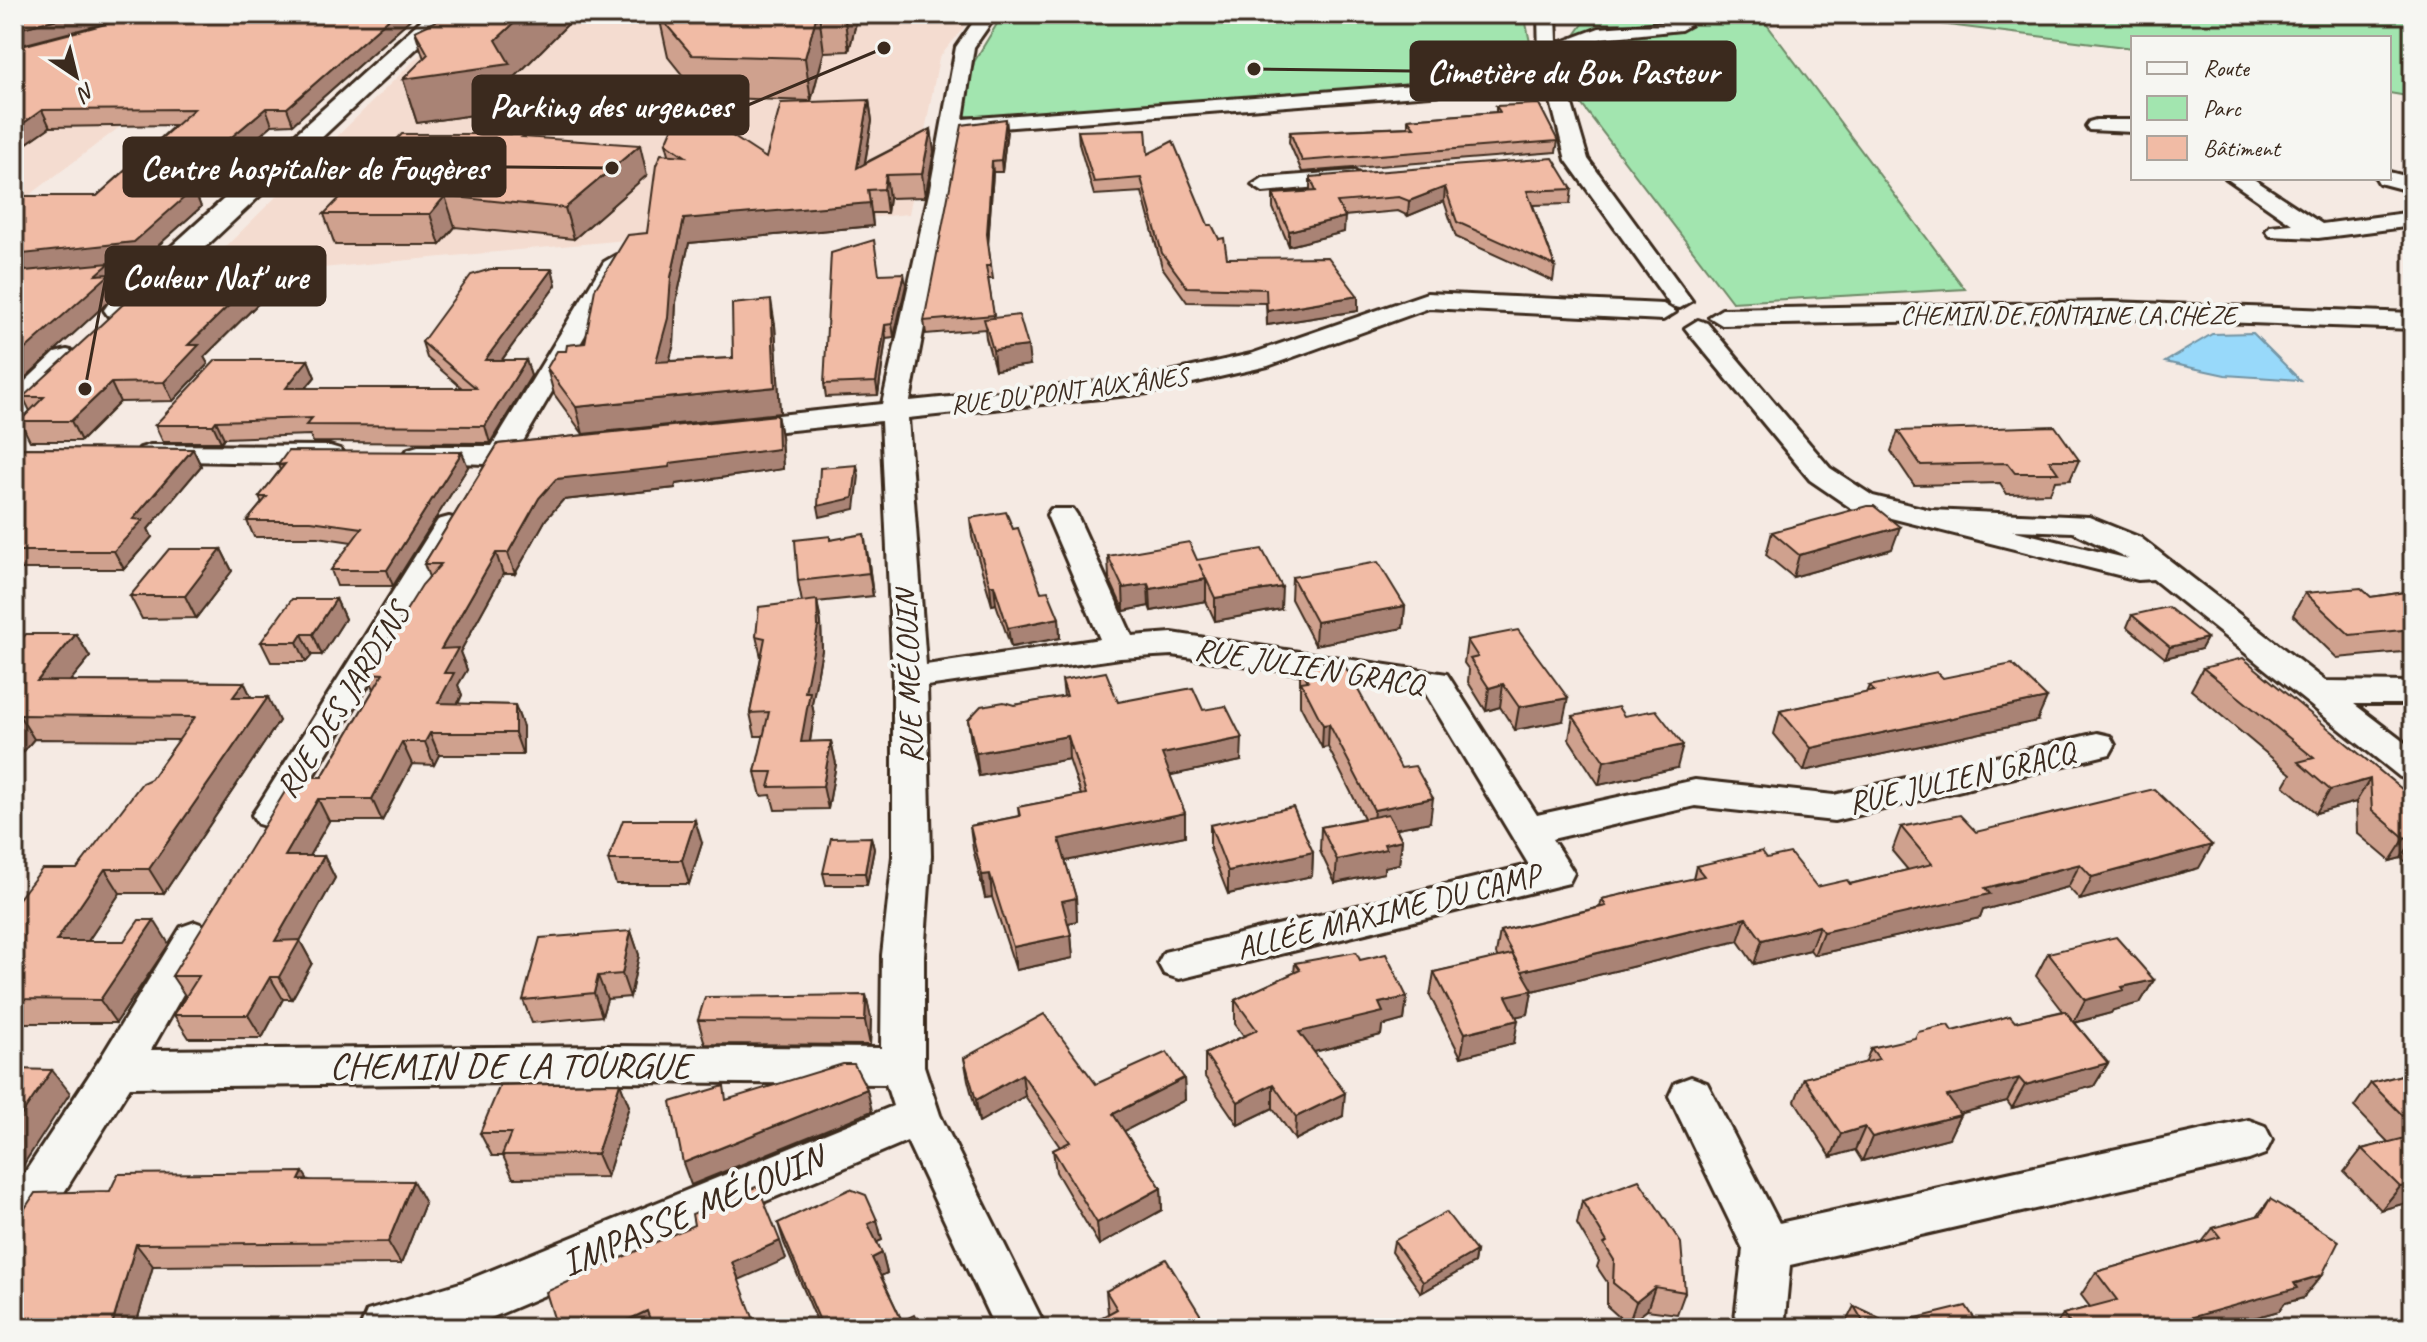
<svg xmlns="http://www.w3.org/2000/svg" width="2427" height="1342" viewBox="0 0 2427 1342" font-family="Caveat,sans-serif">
<rect width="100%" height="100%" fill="#f5eae3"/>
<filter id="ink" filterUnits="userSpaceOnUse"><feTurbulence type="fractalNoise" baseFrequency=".0125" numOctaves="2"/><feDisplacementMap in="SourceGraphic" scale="16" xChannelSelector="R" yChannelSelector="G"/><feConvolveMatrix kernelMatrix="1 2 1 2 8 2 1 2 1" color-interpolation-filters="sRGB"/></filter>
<g filter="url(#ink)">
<g fill="#f4dcd0">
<path d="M461 14H975L939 58 909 214 192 280Z"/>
<path d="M14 96 159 98 322 99 293 124 121 126 14 207Z"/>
</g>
<g fill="#a2e5af" stroke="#6e8866" stroke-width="2">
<path d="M1003 14H1524L1537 75 994 117 959 116 974 62Z"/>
<path d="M1590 14H1759L1965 289 1732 302 1566 84 1563 52Z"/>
<path d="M1778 14H2413V97L2389 93V38H2133V48L1875 16Z"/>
</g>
<path fill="#98d9fa" stroke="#7393a2" stroke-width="2" d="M2253 333 2300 380 2225 375 2165 362 2212 334Z"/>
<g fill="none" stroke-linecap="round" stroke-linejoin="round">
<g stroke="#3b2a1e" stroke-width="6">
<g id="minor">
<path d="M979 14H997L974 47 963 119 1544 75 1539 56 1538 14H1556L1557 42H1562L1599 28 1687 21 1690 25 1681 30 1603 38 1572 52 1557 53 1588 159 1692 301 1680 308 1671 306 1566 160 1547 86 961 131 910 401 1148 377 1251 354 1427 293 1663 304 1676 312 1663 320 1429 308 1268 366 1148 393 908 418 926 665 1100 639 1047 515 1051 509H1073L1077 515 1132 636 1172 633 1447 674 1537 815 1695 780 1834 795 2097 733 2110 736 2115 745 2110 754 1834 821 1695 806 1552 839 1574 873 1569 883 1179 979 1164 974 1158 963 1164 952 1529 865 1424 691 1172 655 1120 658 927 686 931 856 924 955V1066L940 1115 1046 1328H995L907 1141 467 1328H360L367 1311 463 1282 893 1106 886 1084 611 1082 130 1087 31 1245 14 1252V1189L102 1056 181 927 195 922 209 927 215 938 151 1050 611 1046 881 1048 882 955 893 856V678L881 421 733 436 723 434 719 428 723 422 733 420 882 404 930 189 956 47Z"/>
<path d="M2096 120H2133V132L2089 130 2086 126 2089 122Z"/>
<path d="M1354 171 1365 178 1362 183 1263 192 1252 185 1263 178Z"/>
<path d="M2389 172 2413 178V192L2379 183 2376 178H2389Z"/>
<path d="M2226 178H2252L2322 224 2413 212V226L2318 238 2270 236 2266 231 2270 226 2292 224Z"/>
<path d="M616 255 628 262 522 443 547 444 551 450 547 456 485 464 408 461 404 455 408 449 418 446H492L604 262Z"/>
<path d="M164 261 172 263 176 268 172 273 14 288V274Z"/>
<path d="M2112 302 2413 313V329L2112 318 1722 325 1709 317 1722 309Z"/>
<path d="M1698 320 1707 323 1830 468 1873 496 1930 510 2089 517 2141 538 2325 681 2413 682V704H2354L2413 749V781L2400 777 2153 579 2138 580 1851 508 1810 480 1689 333 1685 328ZM2012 530 2073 532 2129 559Z"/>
<path d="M150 445 330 446 340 449 344 455 340 461 330 464 140 460 136 454 140 448Z"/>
<path d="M449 517 460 520 464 526 284 824 271 828 258 824 252 815 258 806 434 526 438 520Z"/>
<path d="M1691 1077 1707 1083 1779 1223 2249 1120 2265 1126 2272 1140 2265 1154 2249 1160 1790 1265 1784 1328H1734L1743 1249 1669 1096 1675 1083Z"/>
</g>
</g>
<g stroke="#3b2a1e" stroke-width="6">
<g id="secondary">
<path d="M428 14H453L131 317 120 320 109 317 104 310 109 303Z"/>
<path d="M67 350 79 353 84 360 79 367 27 419 14 422V392L55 353Z"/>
</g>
</g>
<use href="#minor" fill="#f6f6f2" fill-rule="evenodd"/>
<use href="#secondary" fill="#f6f6f2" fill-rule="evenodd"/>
</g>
<g fill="#cfa18e" stroke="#3b2a1e" stroke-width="2">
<path d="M144 14H416L293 124 272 125 195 192 201 207 142 260 110 263 118 281 115 284 119 292 14 388V185L18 193 14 196H97L175 125 50 127 14 152V48Z"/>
<path d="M451 14H578L514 78 522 108 417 123 403 79 424 59 415 31Z"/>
<path d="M660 14H936L935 16 857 19 849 51 824 52 811 101 700 97 668 57 659 16Z"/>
<path d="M869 100 872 121 865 163 931 129 934 152 925 197 889 198 887 213H872L873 226 689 243 676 302 674 344 669 361 733 358 775 325 780 413 583 434 554 394 547 368 566 351 585 343 647 233 669 154 666 143 766 158Z"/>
<path d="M1496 106 1558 141 1556 152 1302 172 1289 142 1290 132 1408 127V119L1496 112Z"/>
<path d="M1006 119 1007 130 1002 172H993L988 244 993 279H988L994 318 1030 365 995 370 986 338 985 329 926 334 924 321Z"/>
<path d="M1078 131 1148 154 1208 225 1227 258 1358 296V311L1267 325 1266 303 1187 302 1162 267 1142 192 1094 195 1079 144Z"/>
<path d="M527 138 647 175 574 239 455 227 440 245H335L324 214Z"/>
<path d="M1310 177 1572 189 1570 204 1533 205 1555 266 1553 281 1456 237 1444 201 1408 216 1398 211 1344 216V232L1289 246 1273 208V194L1310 191Z"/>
<path d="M277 259 285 277 204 357 208 364 173 401 120 402 81 441H30L20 421 30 411 23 397Z"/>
<path d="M552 269 556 285 502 360H526L531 376 490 443 313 442 310 435 224 438 221 442H163L155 425 308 360 315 377 306 388H462L427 358 422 342Z"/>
<path d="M879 274 906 285 894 337 886 338 878 395 826 397 824 384Z"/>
<path d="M777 415 781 436 783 469 676 484 675 488 563 500 546 519 515 574H503L460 652 467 670 458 685 462 695 458 704 515 705 523 727V755H439L434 765 412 764 382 821H329L309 856H324L335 878 300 941 312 963 292 999H283L262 1038H189L174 1015 186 997 172 976 322 777 374 689 367 673 429 577 424 564 498 444Z"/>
<path d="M1898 431 2079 460 2070 480 2055 481 2050 493 2007 494 2000 483 1914 485 1891 451Z"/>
<path d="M14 448 193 449 201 466 148 529 152 537 124 569H14Z"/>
<path d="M278 465 468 467 393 586H337L331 570 352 542 318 537H254L247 521 262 503 259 497 280 470Z"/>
<path d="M970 518 1013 529 1041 592 1059 618 1060 638 1011 647 996 604 992 605 972 537Z"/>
<path d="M1772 532 1892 549 1793 577 1766 555Z"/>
<path d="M830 540 868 556 873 596 817 602 821 623 822 650 812 704 814 715 810 742 831 741 836 764 828 809 775 810 771 795 761 796 755 772 764 736H755L750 713 761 657 756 636 802 602 798 581Z"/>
<path d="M221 549 232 571 196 618 142 619 130 596Z"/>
<path d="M1108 556 1197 560 1281 609 1215 621 1206 601 1151 611 1149 606 1124 611 1109 578Z"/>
<path d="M1292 577 1405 606 1403 628 1315 645 1291 599Z"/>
<path d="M2413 591V651L2337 658 2293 615 2305 593 2371 597Z"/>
<path d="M336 599 345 619 322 655H312L306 662H271L261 642Z"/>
<path d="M2132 615 2207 638 2201 649 2165 658 2127 627Z"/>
<path d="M76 634 90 657 70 681 244 682 251 697 279 721 164 893H120L88 941 169 944 116 1023H14V905L77 869 151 779 179 740 34 739 14 763V648Z"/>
<path d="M1467 640 1563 721 1515 730 1500 707 1486 711 1468 682 1469 670 1464 663Z"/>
<path d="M1300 667 1430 822 1396 828 1402 840 1399 864 1384 867V873L1335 883 1320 851 1321 827 1364 818 1328 747 1322 748 1300 705Z"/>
<path d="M2203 668 2408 794 2413 792V867L2401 858 2390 861 2357 833 2356 802 2316 813 2284 786 2291 774 2191 690Z"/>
<path d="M1943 678 2037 721 1804 771 1774 734 1780 711 1866 693 1869 686Z"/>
<path d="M1062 680 1118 702 1203 710 1241 761 1170 775 1185 813V836L1065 861 1076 898 1077 921 1068 923 1071 935 1073 958 1016 970 992 897 985 898 973 849 970 826 1019 816 1018 807 1081 795 1069 759 979 776 971 742 968 720 1014 705 1064 697Z"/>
<path d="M1573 716H1624L1677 768 1599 785 1569 739Z"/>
<path d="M1210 825 1313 852 1312 876 1228 894 1210 848Z"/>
<path d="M1901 827 1976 832 2199 868 2080 900 2068 887 1983 910 1980 918 1814 955 1810 950 1754 964 1738 941 1532 991 1528 1014 1517 1016 1514 1043 1461 1057 1430 996 1434 972 1498 958 1496 954 1500 931 1600 907 1602 899 1693 879 1696 866 1767 858 1817 887 1850 884 1908 870 1892 851Z"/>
<path d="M871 837 874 849 867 885H826L823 873Z"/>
<path d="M702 843 689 884H616L608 860Z"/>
<path d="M631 931 639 955 630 997 607 999 602 1016 532 1023 523 1000Z"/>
<path d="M2048 953 2154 980 2140 1003 2113 1010 2111 1013 2075 1023 2108 1063 2094 1086 2012 1108 2007 1101 1959 1114 1960 1115 1949 1138 1862 1161 1855 1150 1831 1157 1795 1101 1804 1078 1865 1063 1871 1048 2015 1022 2063 1011 2036 976Z"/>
<path d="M1360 960 1407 997 1404 1020 1382 1026 1381 1035 1314 1052 1343 1116 1295 1140 1273 1108 1238 1125 1205 1077V1054L1244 1036 1235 1024V1000L1294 973 1295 963Z"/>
<path d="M866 995 871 1018 870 1045 705 1044 698 1020Z"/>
<path d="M964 1058 1096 1084 1184 1078 1185 1100 1124 1131 1161 1188 1162 1210 1099 1245 1056 1172 1053 1150 1060 1147 1025 1096 979 1122 968 1080Z"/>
<path d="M2413 1072V1201L2381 1210 2344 1172 2362 1149 2388 1142 2354 1107 2371 1083Z"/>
<path d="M620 1083 629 1106 607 1177 513 1178 503 1156H492L480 1133Z"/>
<path d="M308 1180 425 1203 401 1264 153 1266 135 1328 110 1191Z"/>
<path d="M2270 1199 2303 1298 2285 1303 2279 1311 2217 1328H2054L2063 1314 2090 1307 2081 1295 2096 1272 2202 1242 2213 1228 2257 1216Z"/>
<path d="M1582 1201 1685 1292 1677 1314 1647 1310 1628 1325 1607 1306V1282L1597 1267 1599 1261 1577 1224Z"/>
<path d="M877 1220 882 1240 877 1242 882 1253 887 1273 881 1276 902 1321 920 1328H820L784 1243 778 1223Z"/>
<path d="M1394 1241 1476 1251 1474 1263 1421 1293 1392 1252Z"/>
<path d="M1106 1291 1206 1328 1108 1313Z"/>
<path d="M1854 1306 1892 1324 1981 1328H1843Z"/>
</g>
<g fill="#a98374" stroke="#3b2a1e" stroke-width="2">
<path d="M77 14H141L14 47V30Z"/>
<path d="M394 14H416L293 124 287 108Z"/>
<path d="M524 14H578L514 78 522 108 417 123 403 79 496 40Z"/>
<path d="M817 14H819L824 52 811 101 805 58Z"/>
<path d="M844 14H856L857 19 849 51Z"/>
<path d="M869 100 872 121 860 190 857 168Z"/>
<path d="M266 108 272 125 195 192 201 207 142 260 110 263 118 281 115 284 119 292 14 388V255L170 189Z"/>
<path d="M42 110 50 127 14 152V130Z"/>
<path d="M1006 119 1007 130 1002 172 1001 160Z"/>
<path d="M931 129 934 152 925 197 922 174Z"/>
<path d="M640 145 647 175 574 239 565 208Z"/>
<path d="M992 161 993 172 988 246 987 234Z"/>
<path d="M886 175 889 198 887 213 884 189Z"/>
<path d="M14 185 18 193 14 197Z"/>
<path d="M1445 187 1444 201 1408 216 1409 201Z"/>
<path d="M868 190 873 226 689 243 676 302 674 344 662 388 656 362 671 277 684 219Z"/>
<path d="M445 196 455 227 440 245 430 214Z"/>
<path d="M1345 217 1344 232 1289 246V231Z"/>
<path d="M277 259 285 277 204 357 208 364 173 401 164 382 188 345Z"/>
<path d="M552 269 556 285 490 376 485 360Z"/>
<path d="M904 273 906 285 894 337 892 324Z"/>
<path d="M1358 296V311L1267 325V311Z"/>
<path d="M771 300 775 325 780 413 583 434 576 407 775 387Z"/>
<path d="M885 325 886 338 878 395 876 382Z"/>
<path d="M1028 346 1030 365 995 370 993 350Z"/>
<path d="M308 360 315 377 292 404 286 388Z"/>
<path d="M526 360 531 376 490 443 485 426Z"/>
<path d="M111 383 120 402 81 441 71 421Z"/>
<path d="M777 415 781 436 783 469 676 484 675 488 563 500 546 519 515 574 508 553 539 498 556 479 670 463Z"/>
<path d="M216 421 224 438 221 442 213 425Z"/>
<path d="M193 449 201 466 148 529 152 537 124 569 114 551 133 519Z"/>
<path d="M462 452 468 467 393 586 387 570Z"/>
<path d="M857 465 859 476 855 509 820 517 818 506Z"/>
<path d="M1900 527 1892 549 1793 577 1799 555Z"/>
<path d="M864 534 868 556 873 596 869 573Z"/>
<path d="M221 549 232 571 196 618 185 596Z"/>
<path d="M496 553 503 574 460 652 467 670 458 685 462 695 447 725 438 703 444 673 441 649Z"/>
<path d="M1206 579V601L1151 611 1150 589Z"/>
<path d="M1148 584 1149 606 1124 611 1123 588Z"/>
<path d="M990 585H994L996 604 992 605Z"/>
<path d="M1282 587 1281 609 1215 621V598Z"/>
<path d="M336 599 345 619 322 655 313 634Z"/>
<path d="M817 600 821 623 822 650 812 704 814 715 806 765 801 742 805 692Z"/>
<path d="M1405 606 1403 628 1315 645 1316 622Z"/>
<path d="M1059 618 1060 638 1011 647 1008 628Z"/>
<path d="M76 634 90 657 51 704 37 681Z"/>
<path d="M302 634 312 655 306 662 297 642Z"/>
<path d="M2207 638 2201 649 2165 658 2170 647Z"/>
<path d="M244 682 255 705 233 697Z"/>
<path d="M1503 684 1500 707 1486 711 1489 688Z"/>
<path d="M268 697 279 721 164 893 149 869Z"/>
<path d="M1568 698 1563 721 1515 730 1519 707Z"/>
<path d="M2047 698 2037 721 1804 771 1811 748Z"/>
<path d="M515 705 523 727V755L515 733Z"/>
<path d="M19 715 34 739 14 763V721Z"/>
<path d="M1329 724 1328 747 1322 748 1323 725Z"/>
<path d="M430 733 439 755 434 765 425 742Z"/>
<path d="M1068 736 1069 759 979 776 976 753Z"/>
<path d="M1242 738 1241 761 1162 777V754Z"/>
<path d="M831 741 836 764 828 809 823 786Z"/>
<path d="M402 742 412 764 382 821 372 799Z"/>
<path d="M1683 745 1677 768 1599 785 1604 761Z"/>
<path d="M2370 779 2356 802 2316 813 2330 790Z"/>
<path d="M1433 798 1430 822 1372 833 1374 810Z"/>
<path d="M318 799 329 821 296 879 285 856Z"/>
<path d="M1185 813V836L1061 862 1059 839Z"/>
<path d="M695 820 702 843 689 884 682 860Z"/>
<path d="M2413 835V840L2401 858 2390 861 2405 838Z"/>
<path d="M871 837 874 849 867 885 865 873Z"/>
<path d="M1402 840 1399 864 1384 867V873L1335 883 1337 860 1384 844Z"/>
<path d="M2212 845 2199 868 2080 900 2092 877Z"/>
<path d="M1313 852 1312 876 1228 894V871Z"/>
<path d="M324 856 335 878 300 941 312 963 292 999 279 977 275 941Z"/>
<path d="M2080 864 2068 887 1983 910 1980 918 1814 955 1823 932Z"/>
<path d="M105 869 120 893 72 965 56 941Z"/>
<path d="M990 874 992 897 985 898 982 875Z"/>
<path d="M1076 898 1077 921 1064 924 1062 901Z"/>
<path d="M1746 918 1738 941 1532 991 1528 1014 1502 1020 1506 996 1522 971Z"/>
<path d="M154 920 169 944 116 1023 100 1000Z"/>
<path d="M1819 926 1810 950 1754 964 1762 940Z"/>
<path d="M631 931 639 955 630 997 622 974Z"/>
<path d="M1071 935 1073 958 1016 970 1013 947Z"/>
<path d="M598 976 607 999 602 1016 594 993Z"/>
<path d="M270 977 283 999 262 1038 248 1015Z"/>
<path d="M2154 980 2140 1003 2113 1010 2111 1013 2073 1023 2085 1000 2122 987Z"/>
<path d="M866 995 871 1018 870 1045 865 1021Z"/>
<path d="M1407 997 1404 1020 1382 1026 1381 1035 1298 1056 1299 1032 1379 1003Z"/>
<path d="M1518 1020 1514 1043 1461 1057 1465 1033Z"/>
<path d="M2108 1063 2094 1086 2012 1108 2025 1085Z"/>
<path d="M52 1070 70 1093 18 1173 14 1168V1126Z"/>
<path d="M1022 1074 1025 1096 979 1122 976 1100Z"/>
<path d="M1184 1078 1185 1100 1115 1136 1113 1114Z"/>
<path d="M2019 1078 2007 1101 1936 1120 1947 1096Z"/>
<path d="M620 1083 629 1106 607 1177 597 1154Z"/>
<path d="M1273 1084V1108L1238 1125V1102Z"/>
<path d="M867 1089 872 1111 691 1185 683 1163Z"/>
<path d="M1345 1093 1343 1116 1295 1140 1296 1117Z"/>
<path d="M1960 1115 1949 1138 1862 1161 1872 1137Z"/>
<path d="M1865 1127 1855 1150 1831 1157 1841 1134Z"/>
<path d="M303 1172 317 1194 299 1180Z"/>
<path d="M413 1181 425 1203 401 1264 388 1242Z"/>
<path d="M2413 1184V1201L2381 1210 2400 1187Z"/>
<path d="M1161 1188 1162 1210 1099 1245 1097 1223Z"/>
<path d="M877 1220 882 1240 873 1244 868 1224Z"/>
<path d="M780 1241 786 1259 739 1280 732 1262Z"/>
<path d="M136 1244 153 1266 135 1328H111Z"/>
<path d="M1476 1251 1474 1263 1421 1293 1423 1282Z"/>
<path d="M882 1253 887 1273 877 1278 872 1258Z"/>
<path d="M2322 1275 2303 1298 2285 1303 2279 1311 2217 1328H2154Z"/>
<path d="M1655 1287 1647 1310 1628 1325 1636 1302Z"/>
<path d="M647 1311 655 1328H611Z"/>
</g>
<g fill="#f1bba5" stroke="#3b2a1e" stroke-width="2">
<path d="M14 14H77L14 30Z"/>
<path d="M144 14H394L287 108H266L170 189H194L134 242 14 255V196H97L194 109 42 110 14 130V48Z"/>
<path d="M451 14H524L496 40 510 64 403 79 428 54 415 31Z"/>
<path d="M660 14H817L805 58 692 55 659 16Z"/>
<path d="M869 100 857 168 931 129 922 174 886 175 884 189 868 190 870 203 684 219 671 277 668 318 656 362 733 358 732 304 771 300 775 387 576 407 547 368 557 351H566L567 345 585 343 595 289 628 235 647 233 656 165 661 154 685 156 666 143 683 104 766 158 781 103Z"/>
<path d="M1539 104 1558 141 1302 161 1290 132 1414 127 1408 119 1500 112 1496 106Z"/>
<path d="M1006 119 1001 160 992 161 987 234 991 266H986L994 315 924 321 962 125Z"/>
<path d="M1146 129 1148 154 1173 141 1208 225H1212L1219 239 1224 238 1227 258 1328 257 1358 296 1267 311 1266 289 1187 287 1162 253 1141 178 1094 182 1078 131Z"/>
<path d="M402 134H526L522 137 640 145 565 208 445 196 430 214H324Z"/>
<path d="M1553 158 1572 189 1527 191 1555 266 1457 222 1445 187 1409 201 1399 197 1337 202 1345 217 1289 231 1273 194 1316 191 1310 177Z"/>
<path d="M874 240 879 274 904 273 892 324 885 325 876 382 824 384 831 253Z"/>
<path d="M277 259 188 345H199L164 382 111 383 71 421H20L44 397H23L161 269Z"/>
<path d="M110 263 96 275 110 274 14 359V272Z"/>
<path d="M491 269H552L485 360H526L485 426 306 425 312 418 216 421 213 425H155L216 360H308L286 388H476L422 342 471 275Z"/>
<path d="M1019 315 1028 346 993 350 984 319Z"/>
<path d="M777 415 778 449 670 463 669 467 556 479 539 498 508 553H496L441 649 458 648 444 673H454L438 703 515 705V733H430L425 742H402L372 799H318L285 856H324L275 941 300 940 279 977H270L248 1015H174L199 976H172L294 777H322L383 674 367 673 422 585 441 564H424L498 444Z"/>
<path d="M2055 426 2079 460H2049L2058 473H2015L2007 463 1921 465 1898 431Z"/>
<path d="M14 448 193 449 133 519 143 520 114 551H14Z"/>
<path d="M288 451 462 452 387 570H331L362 528 311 521H247L267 497H259L285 464 278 465Z"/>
<path d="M857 465 853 498 818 506 820 468Z"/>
<path d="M1867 506H1874L1900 527 1799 555 1772 532Z"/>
<path d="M1006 512 1013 529 1018 528 1041 592 1048 591 1059 618 1008 628 994 585H990L970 518Z"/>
<path d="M864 534 869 573 798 581 795 540 830 536V540Z"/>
<path d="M1189 542 1197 560 1262 549 1282 587 1215 598 1199 564 1206 579 1150 589 1148 584 1123 588 1108 556Z"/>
<path d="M169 549H221L185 596H130Z"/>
<path d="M1378 562 1405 606 1316 622 1292 577Z"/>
<path d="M2361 588 2371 597 2413 591V629L2350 635 2305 593Z"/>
<path d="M292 599H336L313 634H302L297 642H261Z"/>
<path d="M817 600 818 627 805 692H810L801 742 831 741 823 786 769 787 773 772H755L769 712 750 713 765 638 756 636 759 607Z"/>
<path d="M2168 607 2207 638 2170 647 2132 615Z"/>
<path d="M1518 630 1568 698 1519 707 1503 684 1489 688 1470 659 1478 657 1467 640Z"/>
<path d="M26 634H76L37 681 244 682 233 697H268L149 869H105L56 941H124L139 920H154L100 1000 14 999V905L42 869H77L142 783 151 779 195 717 19 715 14 721V648Z"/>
<path d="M2243 658 2408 794 2413 792V835L2405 838 2372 810 2370 779 2330 790 2298 762 2314 758 2203 668Z"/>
<path d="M1341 659 1401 768 1415 766 1433 798 1374 810 1329 724 1323 725 1301 682 1308 681 1300 667Z"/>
<path d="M2012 664 2047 698 1811 748 1780 711 1874 691 1869 686 1937 672 1943 678Z"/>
<path d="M1106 672 1118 702 1193 688 1203 710 1226 706 1242 738 1162 754 1185 813 1059 839 1076 898 1062 901 1071 935 1013 947 990 874 982 875 970 826 1020 816 1018 807 1086 794 1068 736 976 753 968 720 981 706 1004 702 1014 705 1067 696 1062 680Z"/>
<path d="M1618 707 1624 716 1656 710 1683 745 1604 761 1573 716Z"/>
<path d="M2154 789 2212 845 2092 877 2080 864 1985 888 1990 894 1823 932 1819 926 1762 940 1746 918 1522 971 1533 990 1506 996 1518 1020 1465 1033 1434 972 1512 954 1521 969 1500 931 1606 906 1602 899 1704 876 1696 866 1762 851 1767 858 1790 853 1817 887 1847 880 1850 884 1932 864 1901 827 1960 815 1976 832Z"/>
<path d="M1293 807 1313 852 1228 871 1210 825Z"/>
<path d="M1388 814 1402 840 1384 844 1386 849 1337 860 1321 827Z"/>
<path d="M623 820H695L682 860H608Z"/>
<path d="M871 837 865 873H823L831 838Z"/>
<path d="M631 931 622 974 598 976 594 993 523 1000 540 938Z"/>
<path d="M2116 937 2154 980 2122 987 2124 990 2085 1000 2048 953Z"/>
<path d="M1356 952 1360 960 1386 954 1407 997 1379 1003 1383 1012 1299 1032 1345 1093 1296 1117 1273 1084 1238 1102 1205 1054 1257 1030 1235 1000 1300 970 1295 963Z"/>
<path d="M866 995 865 1021 698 1020 705 997Z"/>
<path d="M2065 1011 2108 1063 2025 1085 2019 1078 1947 1096 1960 1115 1872 1137 1865 1127 1841 1134 1804 1078 1879 1059 1871 1048 1915 1038 1918 1032 1948 1025 1952 1031 2010 1016 2015 1022Z"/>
<path d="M1044 1014 1096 1084 1167 1052 1184 1078 1113 1114 1161 1188 1097 1223 1053 1150 1070 1142 1022 1074 976 1100 964 1058Z"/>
<path d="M843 1064H854L867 1089 683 1163 671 1102 724 1086 726 1100Z"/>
<path d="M14 1069 52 1070 14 1126Z"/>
<path d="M2413 1072V1126L2371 1083Z"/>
<path d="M620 1083 597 1154 502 1155 511 1133H480L500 1085Z"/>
<path d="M2413 1136V1184L2400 1187 2362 1149Z"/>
<path d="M303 1172 299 1180 413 1181 388 1242 136 1244 111 1328H14V1225L35 1193 110 1191 118 1174Z"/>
<path d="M1639 1180 1681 1243 1685 1292 1655 1287 1636 1302 1613 1283 1614 1260 1604 1244 1607 1242 1582 1201Z"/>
<path d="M758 1186 780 1241 732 1262 757 1328H653L647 1311 611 1328H557L546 1292 694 1225 692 1214Z"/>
<path d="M850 1189 866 1195 877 1220 868 1224 882 1253 872 1258 902 1321 914 1315 920 1328H823L778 1223Z"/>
<path d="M2270 1199 2339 1241 2322 1275 2294 1283 2297 1288 2154 1328H2060L2071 1325 2063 1314 2117 1300 2096 1272 2220 1237 2213 1228 2261 1215Z"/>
<path d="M1446 1212 1476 1251 1423 1282 1394 1241Z"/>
<path d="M1166 1259 1206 1324 1203 1325 1204 1328H1082L1117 1309 1106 1291Z"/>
<path d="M1854 1306 1892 1324 1966 1306 1981 1328H1867Z"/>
</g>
</g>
<g text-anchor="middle" stroke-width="8" stroke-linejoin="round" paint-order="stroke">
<g font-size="26" fill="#3b2a1e" stroke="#f6f6f2">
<text x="2068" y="324">CHEMIN DE FONTAINE LA CHÈZE</text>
<text transform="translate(1069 390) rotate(-7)" y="9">RUE DU PONT AUX ÂNES</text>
</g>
<g font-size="32" fill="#3b2a1e" stroke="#f6f6f2">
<text transform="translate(1309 666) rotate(9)" y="11">RUE JULIEN GRACQ</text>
<text transform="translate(908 677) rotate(-92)" y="11">RUE MÉLOUIN</text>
<text transform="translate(342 700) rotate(-58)" y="11">RUE DES JARDINS</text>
<text transform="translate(1961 777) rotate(-13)" y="11">RUE JULIEN GRACQ</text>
<text transform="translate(1388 911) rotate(-14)" y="11">ALLÉE MAXIME DU CAMP</text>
</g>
<g font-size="38" fill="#3b2a1e" stroke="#f6f6f2">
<text x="510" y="1078">CHEMIN DE LA TOURGUE</text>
<text transform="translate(692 1210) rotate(-23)" y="13">IMPASSE MÉLOUIN</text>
</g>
</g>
<path fill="none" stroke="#3b2a1e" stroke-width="3" d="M1254 69L1411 71M884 48L748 105M612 168L505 167M85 389L106 276"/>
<g fill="#3b2a1e" stroke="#f6f6f2" stroke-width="3">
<circle cx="1254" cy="69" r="8"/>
<circle cx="884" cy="48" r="8"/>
<circle cx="612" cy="168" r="8"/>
<circle cx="85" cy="389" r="8"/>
</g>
<g fill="#3b2a1e" stroke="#3b2a1e" stroke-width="3">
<rect x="1411" y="42" width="324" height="58" rx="8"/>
<rect x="473" y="76" width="275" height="58" rx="8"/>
<rect x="124" y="138" width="381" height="58" rx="8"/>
<rect x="106" y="247" width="219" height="58" rx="8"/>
</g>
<g font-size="34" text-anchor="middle" font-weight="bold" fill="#fff">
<text x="1573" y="83">Cimetière du Bon Pasteur</text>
<text x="611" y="117">Parking des urgences</text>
<text x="314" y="179">Centre hospitalier de Fougères</text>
<text x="215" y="288">Couleur Nat' ure</text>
</g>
<rect width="2427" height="1342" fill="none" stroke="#f6f6f2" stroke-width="48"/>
<rect x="24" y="24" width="2379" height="1294" fill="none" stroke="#3b2a1e" stroke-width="3" filter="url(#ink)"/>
<rect x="2131" y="36" width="260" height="144" fill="#f6f6f2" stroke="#aba49d" stroke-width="2"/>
<rect x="2147" y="62" width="40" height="12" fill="#f6f6f2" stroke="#aba49d" stroke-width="2"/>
<text x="2203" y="76" font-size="24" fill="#3b2a1e">Route</text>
<rect x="2147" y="96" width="40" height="24" fill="#a2e5af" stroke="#aba49d" stroke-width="2"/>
<text x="2203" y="116" font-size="24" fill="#3b2a1e">Parc</text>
<rect x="2147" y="136" width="40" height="24" fill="#f1bba5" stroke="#aba49d" stroke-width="2"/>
<text x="2203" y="156" font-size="24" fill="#3b2a1e">Bâtiment</text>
<g transform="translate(76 76) rotate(145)" stroke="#f6f6f2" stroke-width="6" paint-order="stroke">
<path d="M0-6L14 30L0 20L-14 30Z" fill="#3b2a1e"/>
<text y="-12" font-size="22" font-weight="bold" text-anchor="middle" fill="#3b2a1e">N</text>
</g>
</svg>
